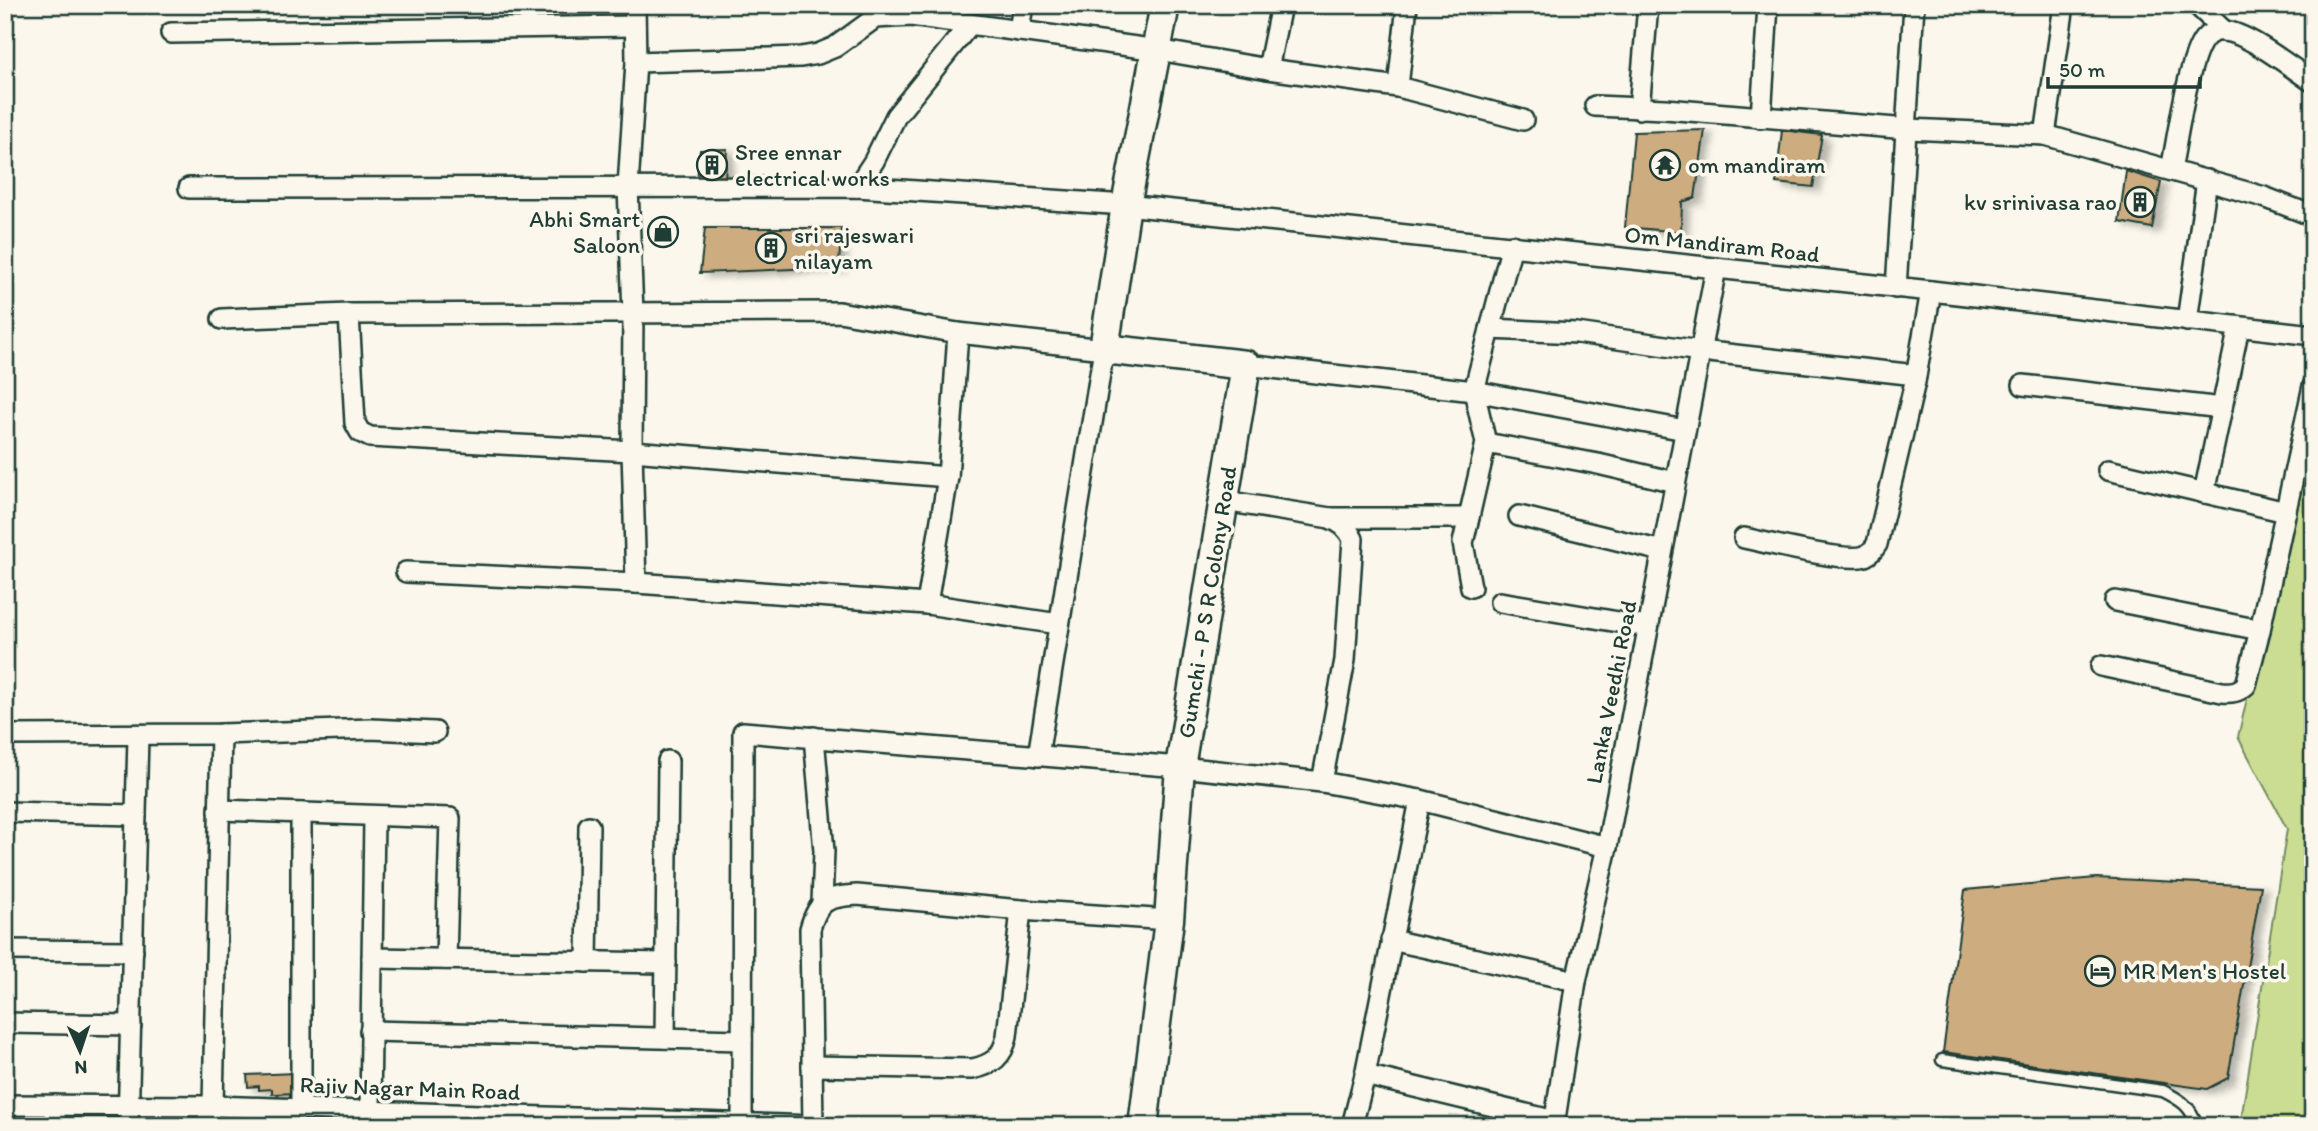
<svg xmlns="http://www.w3.org/2000/svg" width="2318" height="1131" viewBox="0 0 2318 1131" font-family="Itim,sans-serif">
<defs>
<filter id="shadow"><feDropShadow dx="7" dy="4" stdDeviation="3.5" flood-color="#0004"/></filter>
</defs>
<rect width="100%" height="100%" fill="#fbf7ec"/>
<filter id="ink" filterUnits="userSpaceOnUse"><feTurbulence type="fractalNoise" baseFrequency=".0143" numOctaves="2"/><feDisplacementMap in="SourceGraphic" scale="14" xChannelSelector="R" yChannelSelector="G"/><feConvolveMatrix kernelMatrix="1 2 1 2 8 2 1 2 1" color-interpolation-filters="sRGB"/></filter>
<g filter="url(#ink)">
<path fill="#cbdd92" stroke="#758d63" stroke-width="2" d="M2313 416V1126H2240L2287 829 2238 737Z"/>
<g fill="#cdac80" stroke="#1f3d34" stroke-width="2" filter="url(#shadow)">
<path d="M1705 130 1695 198 1682 202 1681 232 1625 227 1634 132Z"/>
<path d="M1782 130 1822 135 1813 187 1776 183Z"/>
<path d="M727 149 725 179 697 180 700 150Z"/>
<path d="M2126 171 2161 182 2152 228 2119 222Z"/>
<path d="M705 228H841L839 267 700 273Z"/>
<path d="M2096 878 2261 886 2228 1078 2207 1089 1943 1052 1965 890Z"/>
<path d="M295 1073 297 1093 272 1094V1089L259 1090V1086L248 1087 247 1075Z"/>
</g>
<g fill="none" stroke-linecap="round" stroke-linejoin="round">
<g stroke="#1f3d34" stroke-width="15">
<path id="lane" d="M1942 1060 2163 1091C2181 1100 2191 1106 2197 1126"/>
</g>
<g stroke="#1f3d34" stroke-width="24">
<g id="street">
<path d="M635 5 636 62 628 187 633 313 632 451 636 583"/>
<path d="M2197 5 2224 31"/>
<path d="M1019 31 1023 5"/>
<path d="M171 33 635 26"/>
<path d="M636 62 801 57 818 54 835 47 875 18 911 16 1158 50 1268 69 1398 87 1523 120"/>
<path d="M1268 69 1281 5"/>
<path d="M1398 87 1407 5"/>
<path d="M1595 106 1665 109 1908 129 2045 135 2264 197 2313 216"/>
<path d="M1639 109 1648 5"/>
<path d="M1761 118 1768 5"/>
<path d="M2045 135 2064 5"/>
<path d="M2171 170C2177 141 2188 59 2204 39 2209 33 2216 30 2224 31 2248 33 2292 68 2313 82"/>
<path d="M857 187 874 161 896 116 970 24"/>
<path d="M189 188 857 187 1126 205 1931 291 2313 335"/>
<path d="M1896 288 1914 5"/>
<path d="M349 314 355 423 360 432 370 437 632 451 948 477"/>
<path d="M222 319 349 314 839 312 958 333 1104 349 1038 756"/>
<path d="M2187 321 2207 180"/>
<path d="M1490 329 1577 333 1700 351 1916 375"/>
<path d="M1246 365 1474 391 1512 245"/>
<path d="M2023 385 2222 408"/>
<path d="M1486 443 1598 464 1675 482"/>
<path d="M2108 470 2286 512"/>
<path d="M2204 493 2239 327"/>
<path d="M1224 501 1330 518C1341 523 1347 527 1353 539L1345 660 1322 782"/>
<path d="M1519 516 1662 551"/>
<path d="M1330 518H1469"/>
<path d="M1744 538C1768 543 1846 563 1865 556 1871 553 1874 549 1877 544L1915 382 1931 291"/>
<path d="M406 572 636 583 927 604 1059 624"/>
<path d="M1471 587 1463 543 1486 443 1474 391 1685 430"/>
<path d="M2115 601 2260 630"/>
<path d="M1500 602 1648 627"/>
<path d="M927 604 948 477 958 333"/>
<path d="M2101 666 2222 692C2232 693 2238 692 2246 685L2260 630 2313 386"/>
<path d="M5 735 221 734 371 729 435 732"/>
<path d="M814 737 824 851 822 903"/>
<path d="M219 810 450 818 446 959"/>
<path d="M5 812 136 815"/>
<path d="M301 813V1109"/>
<path d="M1391 940 1576 981"/>
<path d="M5 950 133 951"/>
<path d="M372 958 666 963"/>
<path d="M587 962 589 826"/>
<path d="M5 1023 131 1025"/>
<path d="M370 1031 742 1040"/>
<path d="M665 1038 668 761"/>
<path d="M812 1066 972 1069C992 1065 1003 1057 1007 1036L1021 910"/>
<path d="M1365 1075 1555 1121"/>
<path d="M5 1105 213 1106 814 1126"/>
<path d="M213 1106 221 734"/>
<path d="M370 1111 374 816"/>
<path d="M742 1123 743 732 1180 767 1322 782 1420 800 1607 847"/>
<path d="M55 1126V1105"/>
<path d="M128 1126 138 736"/>
<path d="M208 1126 209 1106"/>
<path d="M813 1126 810 929C818 900 827 897 857 895L1021 910 1169 920"/>
<path d="M1352 1126 1365 1075 1420 800"/>
<path d="M1554 1126 1576 981 1607 847 1716 268"/>
</g>
</g>
<g stroke="#1f3d34" stroke-width="33">
<path id="secondary" d="M1143 1126 1169 920 1180 767 1246 365 1104 349 1126 205 1165 5"/>
</g>
<use href="#lane" stroke="#fbf7ec" stroke-width="10"/>
<use href="#street" stroke="#fbf7ec" stroke-width="19"/>
<use href="#secondary" stroke="#fbf7ec" stroke-width="28"/>
</g>
</g>
<defs>
<g id="building-ring" transform="scale(1.575)"><circle r="9.5" fill="#fbf7ec" stroke="#1f3d34" stroke-width="1.5"/><path d="M-4-6H4V6H1V3H-1V6H-4ZM-2.5-4.3h1.7v1.8h-1.7ZM.8-4.3h1.7v1.8H.8ZM-2.5-1h1.7V.8h-1.7ZM.8-1h1.7V.8H.8Z" fill="#1f3d34"/></g>
<g id="temple-ring" transform="scale(1.575)"><circle r="9.5" fill="#fbf7ec" stroke="#1f3d34" stroke-width="1.5"/><path d="M0-6L5-2H3V0L6.5 2.5H4V6H1.5V3h-3V6H-4V2.5H-6.5L-3 0V-2H-5Z" fill="#1f3d34"/></g>
<g id="shop-ring" transform="scale(1.575)"><circle r="9.5" fill="#fbf7ec" stroke="#1f3d34" stroke-width="1.5"/><path d="M-5-2.5h2.3a2.7 3.5 0 0 1 5.4 0H5L5.5 6h-11ZM-1.5-2.5h3a1.5 2.3 0 0 0-3 0Z" fill="#1f3d34"/></g>
<g id="hotel-ring" transform="scale(1.575)"><circle r="9.5" fill="#fbf7ec" stroke="#1f3d34" stroke-width="1.5"/><path d="M-6-4.5h1.5V1H6V5H4.5V3h-9V5H-6ZM-4 0a1.8 1.8 0 1 1 3.6 0ZM.5 0V-2.5h3Q6-2.5 6 0Z" fill="#1f3d34"/></g>
</defs>
<g fill-rule="evenodd">
<use href="#building-ring" x="712" y="165"/>
<use href="#temple-ring" x="1665" y="165"/>
<use href="#building-ring" x="2140" y="202"/>
<use href="#shop-ring" x="663" y="232"/>
<use href="#building-ring" x="771" y="248"/>
<use href="#hotel-ring" x="2100" y="971"/>
</g>
<g text-anchor="middle" stroke-width="7" stroke-linejoin="round" paint-order="stroke">
<g font-size="23" fill="#1f3d34" stroke="#fbf7ec" text-anchor="start">
<text x="735" y="160">Sree ennar<tspan x="735" dy="26">electrical works</tspan></text>
<text x="1688" y="173">om mandiram</text>
<text x="2117" y="210" text-anchor="end">kv srinivasa rao</text>
<text x="640" y="227" text-anchor="end">Abhi Smart<tspan x="640" dy="26">Saloon</tspan></text>
<text x="794" y="243">sri rajeswari<tspan x="794" dy="26">nilayam</tspan></text>
<text x="2123" y="979">MR Men's Hostel</text>
</g>
<g font-size="23" fill="#1f3d34" stroke="#fbf7ec">
<text transform="translate(1722 244) rotate(6)" y="8">Om Mandiram Road</text>
<text transform="translate(1207 602) rotate(-81)" y="8">Gumchi - P S R Colony Road</text>
<text transform="translate(1611 692) rotate(-79)" y="8">Lanka Veedhi Road</text>
<text transform="translate(410 1088) rotate(2)" y="8">Rajiv Nagar Main Road</text>
</g>
</g>
<rect width="2318" height="1131" fill="none" stroke="#fbf7ec" stroke-width="28"/>
<rect x="14" y="14" width="2290" height="1103" fill="none" stroke="#1f3d34" stroke-width="2.5" filter="url(#ink)"/>
<g transform="translate(80 1051) rotate(177)" stroke="#fbf7ec" stroke-width="5" paint-order="stroke">
<path d="M0-5L12 26L0 18L-12 26Z" fill="#1f3d34"/>
<text y="-10" font-size="19" font-weight="bold" text-anchor="middle" fill="#1f3d34">N</text>
</g>
<path d="M2048 77v10h152v-10" fill="none" stroke="#1f3d34" stroke-width="3.5"/>
<text x="2059" y="77" font-size="21" fill="#1f3d34" stroke="#fbf7ec" stroke-width="5" paint-order="stroke">50 m</text>
</svg>
